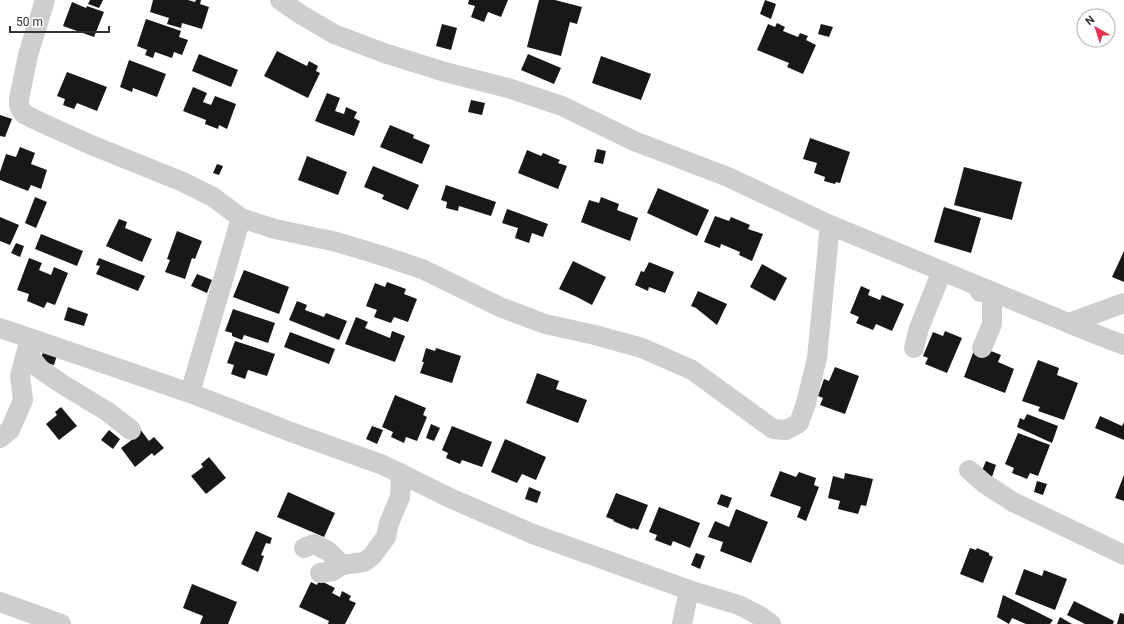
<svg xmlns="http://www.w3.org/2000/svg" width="1124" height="624" viewBox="0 0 1124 624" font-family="Roboto,sans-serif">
<rect width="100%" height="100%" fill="#fff"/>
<g fill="#181818">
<path d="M90 0H103L99 8 88 4Z"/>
<path d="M153 0H188L195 2 196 0H201L200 4 209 7 202 29 182 23 181 28 167 24 169 18 150 12Z"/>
<path d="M469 0H508L501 17 488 12 484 22 471 17 475 6 468 4Z"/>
<path d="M539 0H555L582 7 577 24 570 22 561 56 527 47Z"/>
<path d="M765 0 776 4 771 19 760 14Z"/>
<path d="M72 2 86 8 87 6 104 12 94 37 63 26Z"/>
<path d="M146 19 181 31 179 37 188 40 182 55 174 52 172 58 155 52 153 58 145 55 147 50 137 46Z"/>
<path d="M777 23 785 27 783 31 798 37 800 33 808 36 806 40 816 45 803 74 787 67 789 63 757 50 768 24 775 27Z"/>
<path d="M442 24 457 28 451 50 436 46Z"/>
<path d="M821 24 833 27 829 37 818 34Z"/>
<path d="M277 51 307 66 309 61 318 66 316 71 320 73 308 98 264 76Z"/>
<path d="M199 54 238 70 231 87 192 71Z"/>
<path d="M528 54 561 68 554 84 521 70Z"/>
<path d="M601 56 651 74 641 100 592 83Z"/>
<path d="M129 60 166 74 157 97 133 88 132 92 120 87Z"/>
<path d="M67 72 107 87 97 111 77 103 74 109 63 105 65 99 57 96Z"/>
<path d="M193 87 207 93 203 102 211 105 215 96 236 104 227 129 219 125 218 129 205 124 206 120 183 111Z"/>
<path d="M327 93 340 98 335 111 344 114 346 107 357 112 354 118 360 121 354 136 315 121Z"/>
<path d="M471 100 485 103 482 115 468 112Z"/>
<path d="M0 115 12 119 5 137 0 136Z"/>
<path d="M390 125 414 135 413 138 430 145 422 164 380 147Z"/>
<path d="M810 138 850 152 840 183 836 182 835 184 824 181 825 177 814 173 817 163 803 159Z"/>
<path d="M20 147 35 153 31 164 47 170 41 189 31 185 28 191 0 180V172L6 154 16 157Z"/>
<path d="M597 149 606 151 603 164 594 162Z"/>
<path d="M527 150 541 156 543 153 560 160 558 163 567 166 558 189 518 173Z"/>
<path d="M307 156 347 172 338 195 298 180Z"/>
<path d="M217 164 223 166 219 175 213 173Z"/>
<path d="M373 166 419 185 408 210 382 199 384 195 364 187Z"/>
<path d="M964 167 1022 182 1012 220 954 205Z"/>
<path d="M446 185 496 202 491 216 459 206 458 211 446 208 447 202 441 200Z"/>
<path d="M658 188 709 210 697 236 647 213Z"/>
<path d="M35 197 47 202 36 228 25 223Z"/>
<path d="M601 197 619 204 617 210 638 218 630 241 581 222 589 200 599 203Z"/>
<path d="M944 207 981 218 971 253 934 242Z"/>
<path d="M507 209 548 224 543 237 532 233 529 243 515 238 518 228 502 223Z"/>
<path d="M715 216 729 221 731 217 750 225 748 229 763 234 752 261 739 255 740 252 721 244 720 248 704 242Z"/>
<path d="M0 217 19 225 10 245 0 241Z"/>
<path d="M119 219 127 222 125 228 152 239 142 262 106 246Z"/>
<path d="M177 231 202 241 195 259 192 258 185 279 165 272 170 260 167 259Z"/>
<path d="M41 234 83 251 77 266 35 249Z"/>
<path d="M16 243 24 246 20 257 11 253Z"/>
<path d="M1124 251V282L1112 277Z"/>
<path d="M29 258 42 263 39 270 51 275 54 267 68 273 55 305 47 302 44 308 27 301 29 294 17 290Z"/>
<path d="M99 258 145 276 138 291 96 274 100 266 96 265Z"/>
<path d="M573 261 606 277 592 305 577 297 559 289Z"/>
<path d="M649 262 674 272 665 293 649 287 648 291 635 285 641 271 644 272Z"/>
<path d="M762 264 787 278 775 301 750 287Z"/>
<path d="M244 270 289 287 279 314 233 297Z"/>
<path d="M197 274 212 280 207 293 191 286Z"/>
<path d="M387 282 406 289 404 294 417 299 408 322 394 317 391 323 374 317 377 310 366 306 375 283 385 287Z"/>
<path d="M861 286 870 290 868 295 880 300 882 295 904 304 892 331 876 324 873 330 856 323 859 317 850 313Z"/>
<path d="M698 291 727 304 717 325 696 308 691 306Z"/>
<path d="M297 301 307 305 305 310 324 317 326 313 347 321 339 340 289 320Z"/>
<path d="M68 307 88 314 84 326 64 320Z"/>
<path d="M233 309 275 323 268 343 244 335 242 340 232 336V333L225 331Z"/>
<path d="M356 317 368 322 365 328 390 338 392 331 405 336 395 362 345 344Z"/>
<path d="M945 331 962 338 947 373 925 364 928 358 923 356 933 332 943 336Z"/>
<path d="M290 332 335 349 329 364 284 347Z"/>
<path d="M235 341 275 354 267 376 248 370 245 379 231 374 234 365 227 363Z"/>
<path d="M976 345 1001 355 998 362 1014 369 1005 393 964 377Z"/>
<path d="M426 348 435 351 436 348 461 356 452 383 420 373 424 362H422Z"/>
<path d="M43 352 57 355 54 365 40 362Z"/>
<path d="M1038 360 1059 368 1057 375 1078 383 1064 420 1038 411 1040 407 1022 401Z"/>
<path d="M835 367 859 376 845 414 820 405 823 398 818 396 824 379 829 381Z"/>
<path d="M537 373 559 381 556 389 587 400 578 423 526 403Z"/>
<path d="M395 395 426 408 423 415 427 417 417 441 406 437 404 443 391 437 393 432 382 427Z"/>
<path d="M61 407 77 426 59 440 46 424 57 415 55 412Z"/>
<path d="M1027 414 1058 426 1052 443 1017 427 1020 418 1024 420Z"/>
<path d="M1100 416 1122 426 1124 422V440L1095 428Z"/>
<path d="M431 424 440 428 434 441 426 438Z"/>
<path d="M372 426 383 430 377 444 366 439Z"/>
<path d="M452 426 492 442 482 467 462 460 460 464 446 458 448 453 442 450Z"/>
<path d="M140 429 149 441 154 437 164 448 154 456 152 453 135 467 121 448 133 439Z"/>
<path d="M109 430 120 439 113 449 101 440Z"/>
<path d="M1018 433 1050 445 1038 476 1030 473 1027 479 1012 473 1014 468 1005 464Z"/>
<path d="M505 439 546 457 536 480 522 474 517 483 491 472Z"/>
<path d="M209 457 226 478 206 494 191 476 203 467 201 464Z"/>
<path d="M986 461 996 465 992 477 981 473Z"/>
<path d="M780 471 796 477 799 472 816 478 814 485 819 487 806 521 797 517 801 507 770 496Z"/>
<path d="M845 473 873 479 866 506 861 505 858 514 838 509 840 501 828 498 833 476 844 479Z"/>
<path d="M1124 475V501L1115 498Z"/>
<path d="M1037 481 1047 484 1043 495 1034 492Z"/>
<path d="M529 487 541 492 537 503 525 499Z"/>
<path d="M288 492 335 513 324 537 277 517Z"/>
<path d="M616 493 648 505 638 530 633 528 632 529 613 521 614 520 606 517Z"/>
<path d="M721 494 732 498 728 508 717 504Z"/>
<path d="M659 507 700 523 690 548 673 541 671 546 655 540 657 535 649 532Z"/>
<path d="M736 509 768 522 751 563 720 551 723 542 708 537 715 521 729 527Z"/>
<path d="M256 531 272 538 270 544 266 543 261 555 264 556 258 572 241 564Z"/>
<path d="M970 548 976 550 977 548 989 553V555L993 557 983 583 960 574Z"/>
<path d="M696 553 705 556 700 569 691 565Z"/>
<path d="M1024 569 1042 576 1044 570 1067 579 1055 610 1015 594Z"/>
<path d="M319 580 335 588 332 593 340 597 342 591 351 596 349 600 356 603 345 624H328L329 621 299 607 311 582 317 585Z"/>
<path d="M192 584 237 602 228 624H200L203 616 183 608Z"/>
<path d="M1003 595 1053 620 1050 624H1026L1012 618 1009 624 997 617Z"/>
<path d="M1074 601 1114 621 1113 624H1085L1067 615Z"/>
<path d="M1120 613 1124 614V624H1117Z"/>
<path d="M1060 617 1072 624H1057Z"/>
</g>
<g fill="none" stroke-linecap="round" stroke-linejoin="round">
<g stroke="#cecece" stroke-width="20">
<path d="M45 0 28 55 19 99V105L21 110 24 114 40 122 89 144 183 182 213 197 241 218 275 229 337 242 386 257 422 269 500 307 545 324 595 335 642 348 692 370 773 429 786 430 799 423 806 403 817 358 830 225"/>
<path d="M280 0 300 14 334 34 384 53 445 72 508 88 562 106 634 141 728 177 830 225 1100 336 1124 345"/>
<path d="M980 292H992V324L982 348"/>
<path d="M1069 323 1124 303"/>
<path d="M0 328 190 393 291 432 383 465 450 498 533 534 689 590 739 605 760 616 771 624"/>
<path d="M31 339 30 357 40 369 62 384 108 412 131 430"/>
<path d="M914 348 919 328 942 271"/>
<path d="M190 393 241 218"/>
<path d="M0 438 10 430 23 400 20 376 26 353 29 343"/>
<path d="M969 470 985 484 1013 502 1124 555"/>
<path d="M304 548 314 544 328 551 342 565 364 562 372 556 386 537 389 523 400 497 401 473"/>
<path d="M320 573 333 571 342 565"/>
<path d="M0 602 61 624"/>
<path d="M682 624 689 590"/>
</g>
</g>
<g transform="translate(1096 28) rotate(321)"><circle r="19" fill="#ffffff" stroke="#adadad"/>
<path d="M0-3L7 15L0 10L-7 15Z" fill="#e73454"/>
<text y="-6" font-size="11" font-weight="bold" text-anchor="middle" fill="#313131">N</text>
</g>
<path d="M10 26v6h99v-6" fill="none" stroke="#313131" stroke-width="2"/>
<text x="16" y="26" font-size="12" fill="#313131" stroke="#ffffff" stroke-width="3" paint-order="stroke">50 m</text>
</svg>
